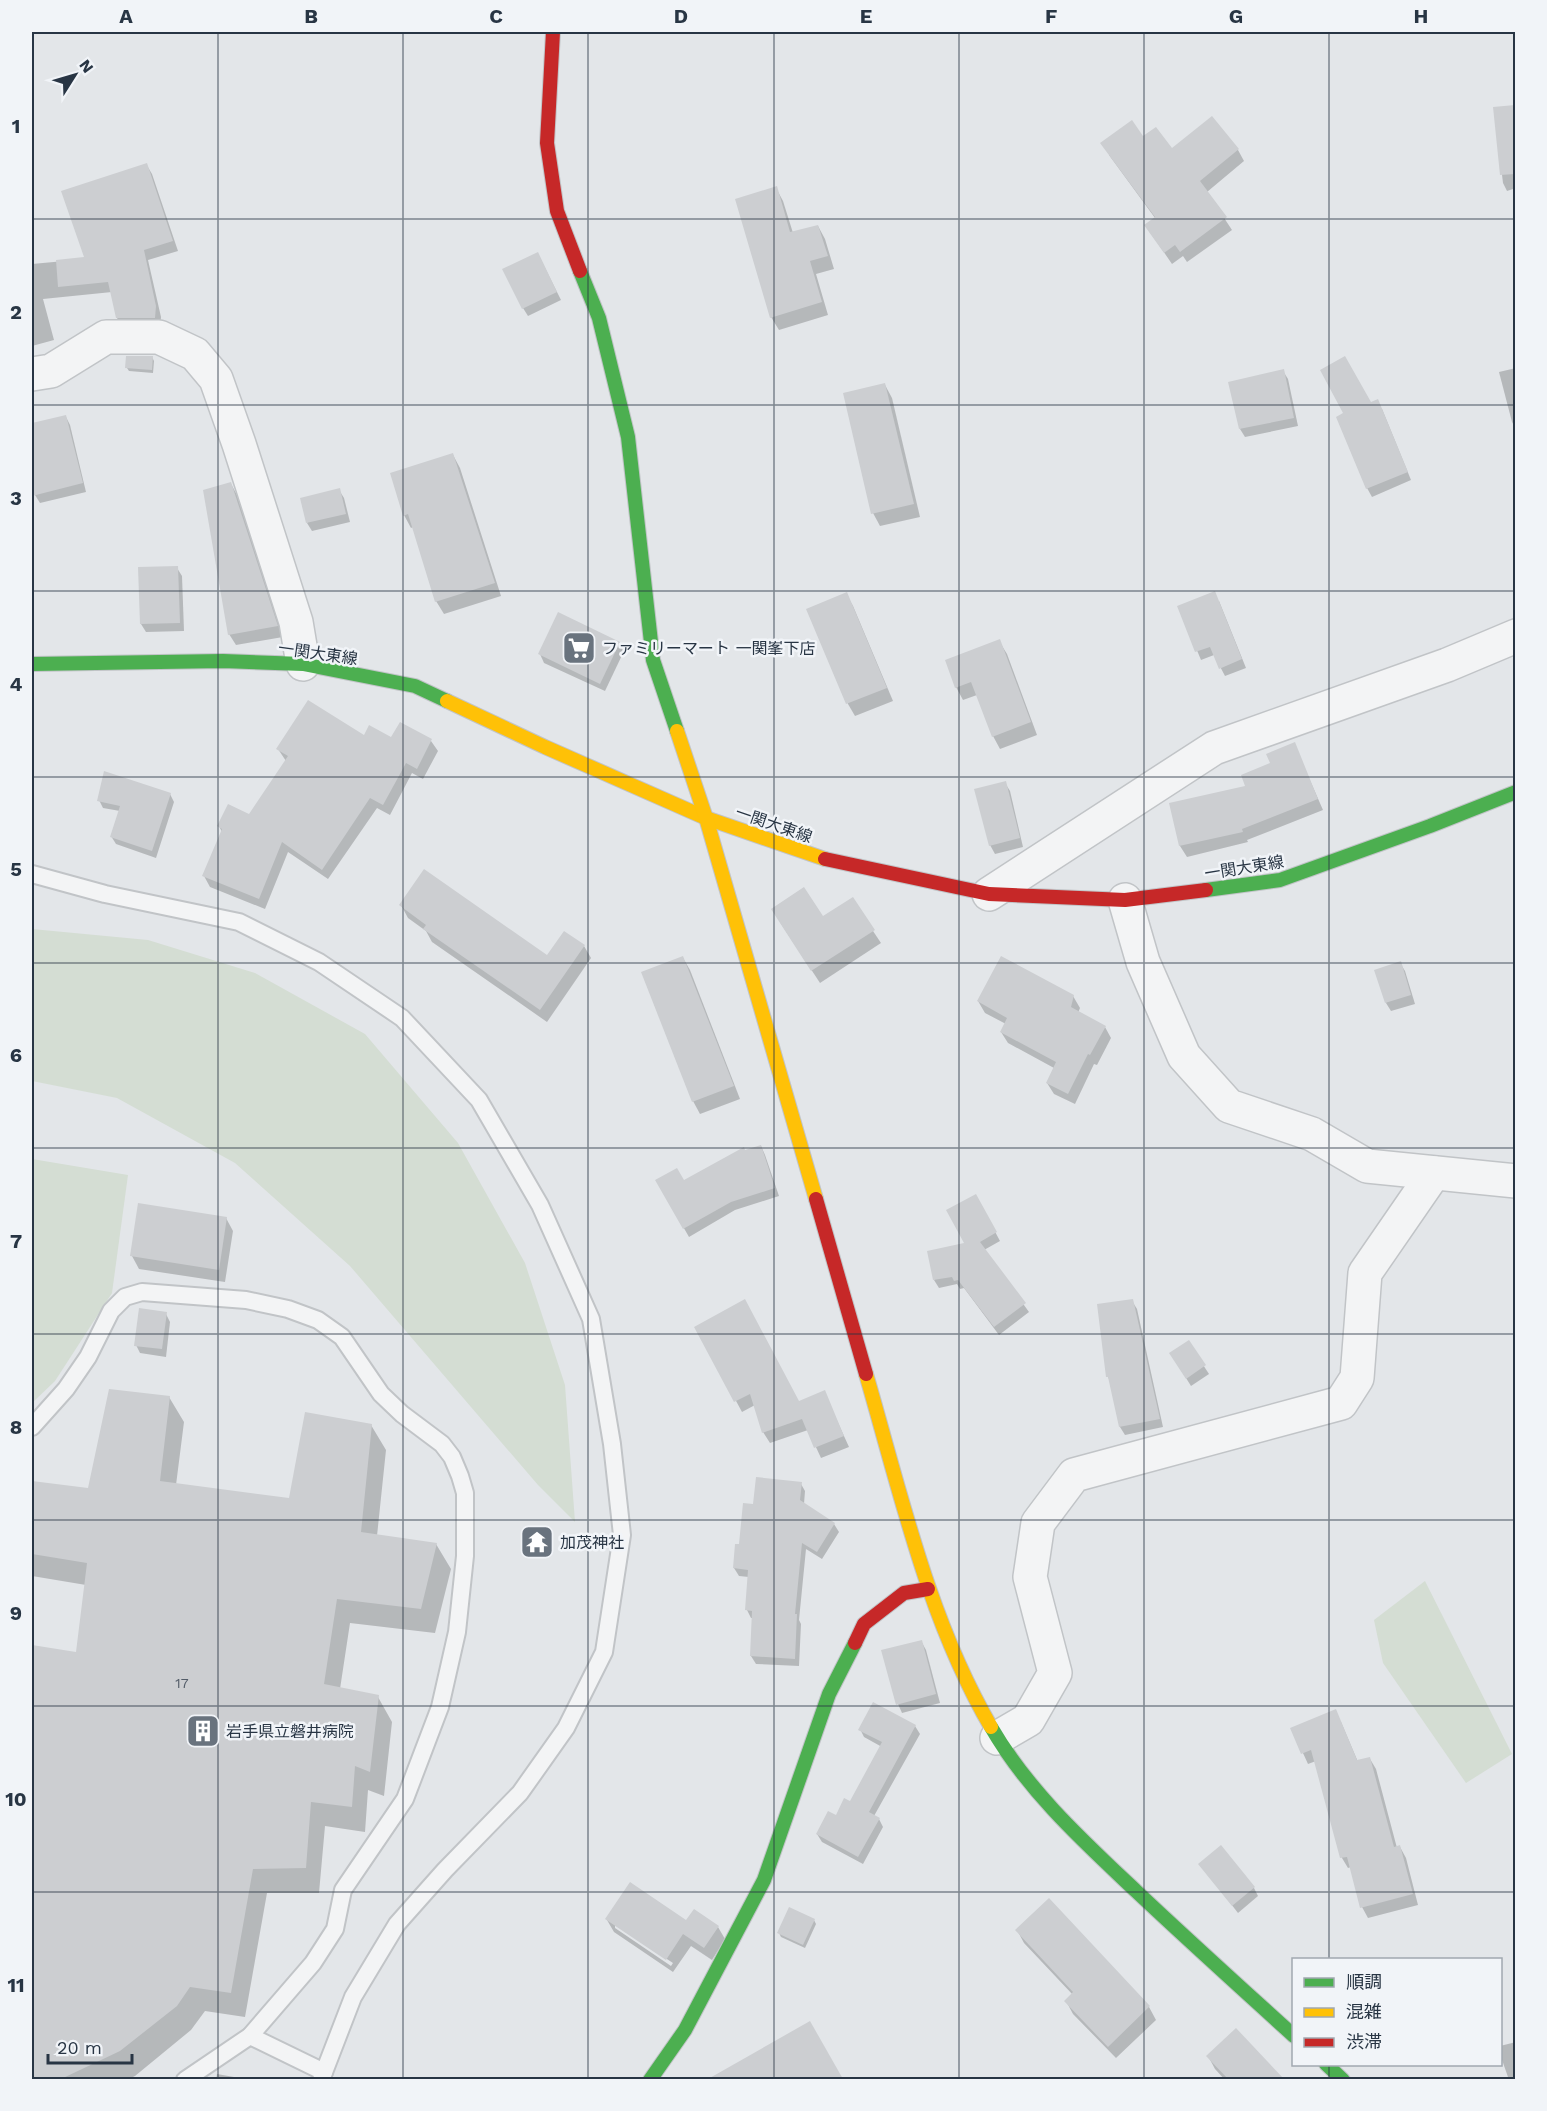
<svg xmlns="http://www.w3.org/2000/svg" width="1547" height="2111" viewBox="0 0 1547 2111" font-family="'Work Sans','Noto Sans JP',sans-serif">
<rect width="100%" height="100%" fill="#e3e6e9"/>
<g fill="#d4ddd3">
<path d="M32 929 148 940 255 973 365 1034 458 1143 525 1263 565 1385 575 1522 538 1485 350 1266 235 1163 117 1098 32 1081Z"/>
<path d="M32 1159 128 1175 112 1293 55 1381 32 1403Z"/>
<path d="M1425 1581 1512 1754 1466 1783 1383 1663 1374 1620Z"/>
</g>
<g fill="#0003" fill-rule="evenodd">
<path d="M1516 106V197L1513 189 1507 191 1503 183 1494 109Z"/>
<path d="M1143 139 1171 150H1238L1244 161 1207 192 1232 230 1187 262 1183 256 1172 264 1146 226 1155 218 1109 155Z"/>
<path d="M146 164 152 174 178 251 148 260 161 317 160 328H123L117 318 112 292 43 299 54 340 32 346V264L86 259Z"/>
<path d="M776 188 783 201 793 233 818 226 825 239 834 269 816 274 828 315 779 330 771 317Z"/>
<path d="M542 262 561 300 528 316 523 308Z"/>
<path d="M152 357 154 361 153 373 129 371 127 368Z"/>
<path d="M1516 368V429L1512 422 1499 372Z"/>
<path d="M1283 371 1288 379 1298 426 1245 437 1240 429Z"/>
<path d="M885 385 892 398 920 517 880 526 873 513Z"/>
<path d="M1370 404 1382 409 1411 480 1372 497 1367 488Z"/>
<path d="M66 417 70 425 86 492 40 503 35 495 32 479V425Z"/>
<path d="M453 455 460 468 501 596 444 614 436 601 413 527 411 528 404 515Z"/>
<path d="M231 484 237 495 283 637 236 645 229 634Z"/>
<path d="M339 490 344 498 350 522 312 531 307 523Z"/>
<path d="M177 568 182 576 184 631 146 632 141 624Z"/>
<path d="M846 594 853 606 893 701 855 716 848 704 808 610Z"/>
<path d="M1219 601 1246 668 1225 676 1214 655 1201 660 1179 607Z"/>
<path d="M999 641 1007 654 1037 735 1000 749 993 736 977 695 963 700 956 687Z"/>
<path d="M619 643 624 651 605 691 544 663 540 654Z"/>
<path d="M364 737 431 741 438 751 423 779 412 773 390 815 377 808 328 879 288 852 265 909 210 887 204 876 222 832 219 826 250 816 286 761 278 749Z"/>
<path d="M1294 744 1323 810 1247 840 1248 842 1187 857 1180 846 1171 805 1247 787Z"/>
<path d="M1005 783 1010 791 1023 847 995 854 990 845Z"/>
<path d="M170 794 174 802 156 858 116 844 111 836 120 811 103 808 99 800Z"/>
<path d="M401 905 548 957 584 946 591 958 547 1022 432 942 426 931 408 918Z"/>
<path d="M822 918 873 931 881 943 820 983 780 922Z"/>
<path d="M683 958 690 970 740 1099 700 1114 693 1101Z"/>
<path d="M1400 963 1405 971 1415 1004 1391 1011 1386 1003Z"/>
<path d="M1073 996 1080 1008 1078 1013 1105 1027 1111 1038 1097 1065 1094 1064 1075 1104 1054 1094 1047 1083 1054 1068 1008 1043 1001 1032 1006 1024 985 1013 978 1001Z"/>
<path d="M761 1146 765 1155 779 1196 735 1210 689 1237 657 1181 684 1182 744 1152Z"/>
<path d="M976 1196 1000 1241 984 1250 1029 1312 999 1335 964 1288 960 1289 957 1284 939 1288 934 1280 967 1244Z"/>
<path d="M226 1218 233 1231 225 1282 139 1269 132 1256Z"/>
<path d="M1132 1301 1137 1309 1163 1427 1125 1435 1120 1427 1111 1383 1108 1377Z"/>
<path d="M166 1314 170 1322 166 1357 140 1353 136 1345Z"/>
<path d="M696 1327 799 1403 824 1392 849 1447 821 1458 808 1430 770 1443 763 1432 755 1405 742 1412Z"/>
<path d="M1188 1342 1209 1374 1191 1386 1176 1362Z"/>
<path d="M169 1397 184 1422 176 1485 290 1499 371 1425 386 1450 377 1536 436 1544 451 1569 435 1633 350 1623 340 1689 378 1697 392 1722 384 1796 368 1790 365 1832 325 1826 319 1893H267L245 2017 205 2011 191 2030 135 2076 127 2080H32V1646L78 1654 86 1585 32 1576V1483L89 1490Z"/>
<path d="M801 1484 805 1491 804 1504 834 1524 839 1532 822 1559 806 1549 799 1620 801 1624 799 1666 756 1664 751 1656 753 1618H751L747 1610 749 1577 739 1576 734 1568 754 1506Z"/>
<path d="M921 1641 926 1650 940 1703 902 1713 898 1704Z"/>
<path d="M873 1704 915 1726 920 1734 874 1816 879 1819 883 1827 863 1864 822 1842 817 1834 850 1803 882 1747 864 1737 860 1729Z"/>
<path d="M1341 1722 1358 1762 1370 1759 1376 1769 1397 1848 1400 1847 1406 1858 1418 1905 1368 1918 1362 1907 1351 1867 1348 1868 1342 1858 1316 1761 1308 1764 1292 1729Z"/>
<path d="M1200 1864 1254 1888 1258 1896 1238 1913Z"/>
<path d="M1049 1900 1149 2007 1156 2020 1116 2058 1073 2014 1066 2001 1073 1995 1024 1943 1017 1930Z"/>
<path d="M607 1920 687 1922 718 1927 725 1939 712 1960 691 1946 673 1972 614 1932ZM615 1925 673 1963 671 1966 615 1928Z"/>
<path d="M814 1920 816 1924 805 1948 781 1937 779 1933Z"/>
<path d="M809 2023 842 2080H725L722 2073Z"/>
<path d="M1236 2030 1282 2080H1225L1215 2069 1208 2056Z"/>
<path d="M1516 2042V2080H1509L1500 2054V2046Z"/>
<path d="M217 2074 251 2080H216Z"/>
</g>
<g fill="#ccced1">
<path d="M1515 105V174L1500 175 1493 107Z"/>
<path d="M1212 116 1239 149 1200 181 1227 217 1180 252 1175 245 1164 253 1144 225 1155 217 1100 143 1132 120 1143 136 1156 127 1172 148Z"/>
<path d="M147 163 173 241 144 250 156 306 155 318H116L108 282 58 287 56 260 84 257 61 191Z"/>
<path d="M777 186 790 232 818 225 828 256 810 261 822 302 770 318 735 199Z"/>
<path d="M538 252 557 292 522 309 502 269Z"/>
<path d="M126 356H153L152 370 125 368Z"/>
<path d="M1345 356 1371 402 1378 399 1408 472 1366 489 1336 417 1343 413 1320 370Z"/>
<path d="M1284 369 1294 418 1239 429 1228 382Z"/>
<path d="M885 383 914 504 871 514 843 393Z"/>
<path d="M66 415 83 483 32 496V423Z"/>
<path d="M453 453 495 583 435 602 408 514 403 516 390 473Z"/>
<path d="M231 482 278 626 228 635 203 490Z"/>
<path d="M340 488 346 514 306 523 300 498Z"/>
<path d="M178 566 180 623 140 624 138 567Z"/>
<path d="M1215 591 1242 659 1219 669 1210 647 1195 652 1177 606Z"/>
<path d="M847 592 887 688 846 704 806 609Z"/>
<path d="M558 612 620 642 600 684 538 654Z"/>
<path d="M1000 639 1031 722 992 737 971 682 955 688 945 660Z"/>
<path d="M308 700 364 735 369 725 391 737 400 722 432 739 417 769 406 763 383 805 370 798 322 870 282 842 259 899 202 876 222 829 217 826 228 804 249 814 288 756 276 749Z"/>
<path d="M1295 742 1318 799 1242 829 1243 832 1179 846 1169 803 1245 786 1241 775 1270 763 1266 754Z"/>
<path d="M104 771 171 793 152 851 110 837 120 806 97 801Z"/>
<path d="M1006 781 1020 838 989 846 974 789Z"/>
<path d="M424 869 547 955 564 931 585 945 540 1010 423 929 426 925 399 905Z"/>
<path d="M804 887 823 916 853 897 875 930 811 971 771 909Z"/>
<path d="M683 956 734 1086 692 1102 641 972Z"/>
<path d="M1001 956 1074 995 1071 1007 1106 1026 1090 1055 1088 1054 1068 1094 1046 1083 1056 1062 1000 1032 1007 1018 977 1001Z"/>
<path d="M1401 961 1411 995 1385 1003 1374 970Z"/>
<path d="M761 1145 775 1188 731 1202 683 1229 655 1180 677 1168 684 1180 744 1147 745 1150Z"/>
<path d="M976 1194 997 1232 980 1242 1026 1303 994 1327 958 1280 954 1281 952 1277 933 1280 927 1251 964 1243 946 1210Z"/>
<path d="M138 1203 227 1217 219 1270 130 1256Z"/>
<path d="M745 1299 799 1401 825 1390 844 1436 814 1448 802 1419 762 1433 750 1394 734 1402 694 1327Z"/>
<path d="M1133 1299 1160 1419 1119 1427 1108 1377H1106L1097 1304Z"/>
<path d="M139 1308 167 1312 162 1349 134 1346Z"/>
<path d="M1189 1340 1206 1365 1186 1379 1169 1353Z"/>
<path d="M109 1389 170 1396 160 1481 289 1498 305 1412 372 1424 361 1532 437 1543 421 1609 337 1599 324 1684 379 1695 370 1772 355 1766 352 1807 311 1802 306 1868 253 1869 231 1993 190 1987 177 2006 120 2051 61 2079H32V1645L76 1652 87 1563 32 1554V1481L88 1488Z"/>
<path d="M756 1477 802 1482 800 1500 835 1523 817 1552 802 1543 795 1614H797L795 1659 750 1656 752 1611 745 1610 748 1570 733 1568 735 1544H739L743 1503 753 1504Z"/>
<path d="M922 1640 936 1694 896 1705 881 1650Z"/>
<path d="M873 1702 916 1725 869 1812 880 1818 858 1857 816 1834 828 1811 836 1815 844 1798 850 1801 882 1742 858 1730Z"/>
<path d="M1336 1709 1357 1760 1370 1757 1394 1847 1400 1845 1413 1894 1360 1908 1347 1857 1340 1858 1311 1750 1301 1754 1290 1728Z"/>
<path d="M1221 1845 1255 1887 1232 1906 1198 1864Z"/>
<path d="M630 1882 686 1920 694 1909 719 1926 704 1948 683 1934 666 1960 605 1919Z"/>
<path d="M1049 1898 1150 2006 1108 2047 1064 2001 1073 1992 1015 1930Z"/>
<path d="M789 1907 815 1919 803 1945 777 1933Z"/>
<path d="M810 2021 843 2079H708Z"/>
<path d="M1236 2028 1284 2079H1228L1206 2056Z"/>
</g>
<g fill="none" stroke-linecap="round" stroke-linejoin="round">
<g stroke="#c1c4c7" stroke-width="20">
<g id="lane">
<path d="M32 874 105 894 239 922 319 962 402 1018 479 1100 540 1205 591 1319 612 1444 622 1535 604 1652 566 1728 520 1793 445 1870 397 1924 353 1997 321 2080"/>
<path d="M32 1427 66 1389 88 1357 111 1311 125 1297 142 1292 246 1300 288 1309 318 1320 342 1337 381 1394 402 1414 442 1444 452 1457 460 1476 465 1493V1556L457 1632 440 1707 405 1799 343 1890 335 1929 313 1963 250 2036 185 2080"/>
<path d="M250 2036 324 2072"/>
</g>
</g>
<g stroke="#c1c4c7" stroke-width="36">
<g id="street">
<path d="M32 374 51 371 106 337H159L195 354 216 379 239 444 296 622 303 664"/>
<path d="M989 894 1214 748 1447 665 1516 636"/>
<path d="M1125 900 1143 962 1184 1056 1229 1106 1312 1134 1367 1166 1516 1181"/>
<path d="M997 1738 1028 1720 1055 1673 1030 1577 1038 1523 1074 1475 1341 1403 1357 1378 1365 1273 1434 1173"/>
</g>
</g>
<g stroke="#c1c4c7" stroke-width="16">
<g id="fast">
<path d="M580 271 599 318 628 437 653 660 677 731"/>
<path d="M32 664 223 661 303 664 415 686 447 701"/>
<path d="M1206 890 1280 880 1430 826 1516 792"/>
<path d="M991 1727C1028 1791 1083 1841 1136 1891 1188 1940 1241 1988 1294 2036"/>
<path d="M1326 2064 1343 2080"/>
<path d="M650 2080 685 2030 764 1880 829 1694 855 1643"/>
</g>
</g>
<g stroke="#c1c4c7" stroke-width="16">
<g id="slow">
<path d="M447 701 545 747 706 818 825 859"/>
<path d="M677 731 706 818 816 1199"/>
<path d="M866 1374C901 1494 928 1619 991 1727"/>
</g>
</g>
<g stroke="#c1c4c7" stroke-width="16">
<g id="jam">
<path d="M553 32 547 143 557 211 580 271"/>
<path d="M825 859 989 894 1125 900 1206 890"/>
<path d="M816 1199 866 1374"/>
<path d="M855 1643 864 1624 904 1593 928 1589"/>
</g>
</g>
<use href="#lane" stroke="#f3f4f5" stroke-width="16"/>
<use href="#street" stroke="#f3f4f5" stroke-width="33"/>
<use href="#fast" stroke="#4caf50" stroke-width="14"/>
<use href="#slow" stroke="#ffc107" stroke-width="14"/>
<use href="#jam" stroke="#c62828" stroke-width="14"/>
</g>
<path fill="none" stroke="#283544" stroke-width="1.5" stroke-opacity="0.55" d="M218 32V2080M403 32V2080M588 32V2080M774 32V2080M959 32V2080M1144 32V2080M1329 32V1960M32 219H1516M32 405H1516M32 591H1516M32 777H1516M32 963H1516M32 1148H1516M32 1334H1516M32 1520H1516M32 1706H1516M32 1892H1516M1329 2064V2080"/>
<defs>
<g id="supermarket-square" transform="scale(1.725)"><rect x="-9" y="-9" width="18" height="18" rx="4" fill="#69737e" stroke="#f1f4f8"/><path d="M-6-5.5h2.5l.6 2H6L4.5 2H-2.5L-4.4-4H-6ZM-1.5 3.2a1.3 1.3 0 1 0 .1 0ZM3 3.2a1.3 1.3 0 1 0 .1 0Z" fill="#fff"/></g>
<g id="temple-square" transform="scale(1.725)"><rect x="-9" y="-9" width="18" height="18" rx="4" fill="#69737e" stroke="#f1f4f8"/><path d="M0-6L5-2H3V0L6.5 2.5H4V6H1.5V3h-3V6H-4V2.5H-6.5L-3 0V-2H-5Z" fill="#fff"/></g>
<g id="building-square" transform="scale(1.725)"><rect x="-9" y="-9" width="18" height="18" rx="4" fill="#69737e" stroke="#f1f4f8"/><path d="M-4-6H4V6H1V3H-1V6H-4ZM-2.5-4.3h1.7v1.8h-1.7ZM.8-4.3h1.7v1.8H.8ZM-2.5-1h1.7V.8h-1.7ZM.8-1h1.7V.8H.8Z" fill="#fff"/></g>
</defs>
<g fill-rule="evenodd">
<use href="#supermarket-square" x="579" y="648"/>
<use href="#temple-square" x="537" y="1542"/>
<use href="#building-square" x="203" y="1731"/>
</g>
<g text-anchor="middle" stroke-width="5" stroke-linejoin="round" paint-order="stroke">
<g font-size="14" fill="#525c68">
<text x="182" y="1688">17</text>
</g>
<g font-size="16" fill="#283544" stroke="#f1f4f8" text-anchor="start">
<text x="602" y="654">ファミリーマート 一関峯下店</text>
<text x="560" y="1548">加茂神社</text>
<text x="226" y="1737">岩手県立磐井病院</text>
</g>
<g font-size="16" fill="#283544" stroke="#f1f4f8">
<text transform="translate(318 653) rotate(8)" y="6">一関大東線</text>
<text transform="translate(774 824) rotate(19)" y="6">一関大東線</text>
<text transform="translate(1244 867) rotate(-9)" y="6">一関大東線</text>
</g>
</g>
<rect width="1547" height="2111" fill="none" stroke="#f1f4f8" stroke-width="66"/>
<rect x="1292" y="1958" width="210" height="108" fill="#f1f4f8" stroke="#a1a8b0" stroke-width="1.5"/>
<rect x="1304" y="1978" width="30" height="9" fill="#4caf50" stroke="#a1a8b0" stroke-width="1.5"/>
<text x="1346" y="1988" font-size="18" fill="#283544">順調</text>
<rect x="1304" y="2008" width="30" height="9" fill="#ffc107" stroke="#a1a8b0" stroke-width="1.5"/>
<text x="1346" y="2018" font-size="18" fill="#283544">混雑</text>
<rect x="1304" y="2038" width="30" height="9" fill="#c62828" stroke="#a1a8b0" stroke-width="1.5"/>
<text x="1346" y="2048" font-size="18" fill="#283544">渋滞</text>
<g transform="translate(75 75) rotate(53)" stroke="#f1f4f8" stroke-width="4.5" paint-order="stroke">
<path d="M0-4.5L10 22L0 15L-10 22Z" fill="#283544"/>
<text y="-9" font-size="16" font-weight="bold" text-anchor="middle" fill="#283544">N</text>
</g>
<path d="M48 2054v9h84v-9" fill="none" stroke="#283544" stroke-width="3"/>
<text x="57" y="2054" font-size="18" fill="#283544" stroke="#f1f4f8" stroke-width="4.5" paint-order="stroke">20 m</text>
<rect x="33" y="33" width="1481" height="2045" fill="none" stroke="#283544" stroke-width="2"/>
<g font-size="20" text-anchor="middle" font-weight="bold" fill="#283544">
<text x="126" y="23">A</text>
<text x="311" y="23">B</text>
<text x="496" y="23">C</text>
<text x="681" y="23">D</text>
<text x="866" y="23">E</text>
<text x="1051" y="23">F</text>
<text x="1236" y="23">G</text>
<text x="1421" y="23">H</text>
<text x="16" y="133">1</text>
<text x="16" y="319">2</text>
<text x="16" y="505">3</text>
<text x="16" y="691">4</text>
<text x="16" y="876">5</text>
<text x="16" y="1062">6</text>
<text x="16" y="1248">7</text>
<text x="16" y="1434">8</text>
<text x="16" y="1620">9</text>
<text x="16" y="1806">10</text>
<text x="16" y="1992">11</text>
</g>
</svg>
